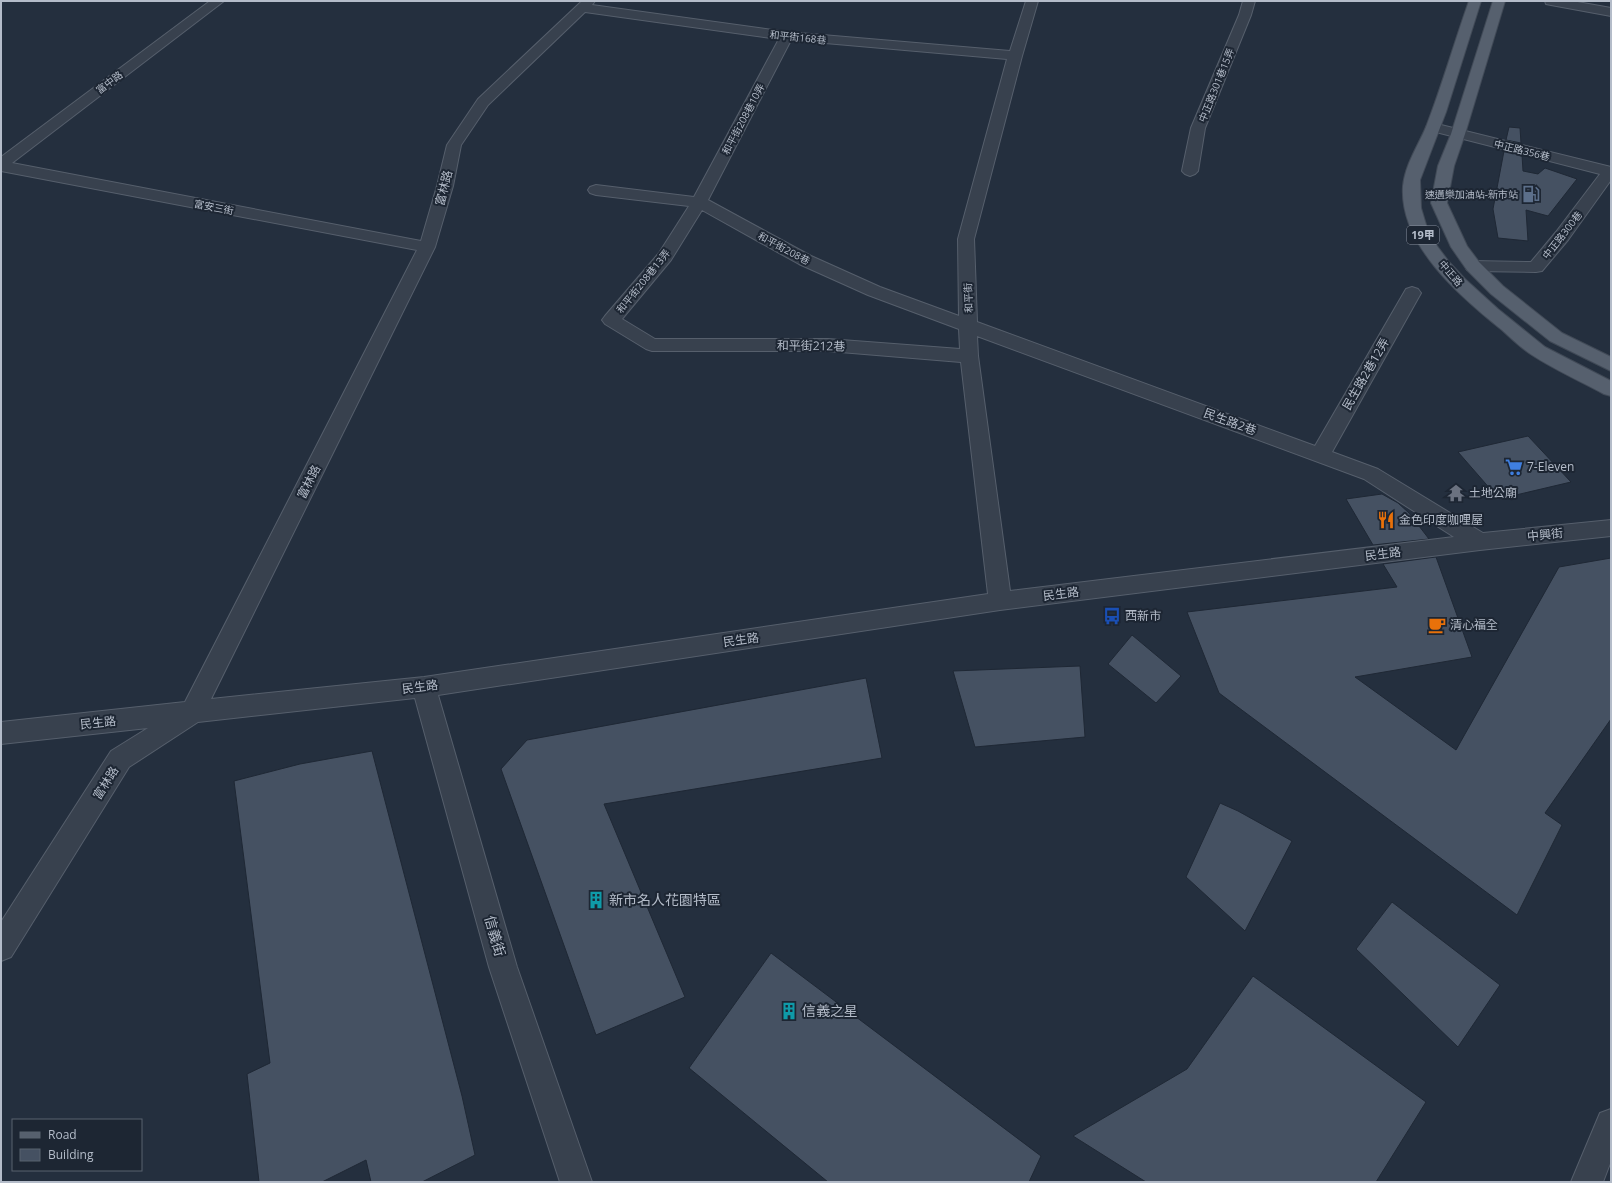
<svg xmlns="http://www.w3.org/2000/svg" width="1612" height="1183" viewBox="0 0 1612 1183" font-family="'Open Sans','Noto Sans TC',sans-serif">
<rect width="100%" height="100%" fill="#242f3e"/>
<g fill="#455162" stroke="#1f2835">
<path d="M1509 127 1520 128 1521 143 1506 140Z"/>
<path d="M1504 151 1522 155 1523 171 1538 174 1545 168 1577 179 1548 216 1526 210 1528 241 1498 238 1493 209Z"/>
<path d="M1528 436 1571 482 1499 499 1458 452Z"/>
<path d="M1382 494 1398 503 1409 513 1429 539 1373 545 1346 499Z"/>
<path d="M1436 557 1472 657 1355 677 1456 750 1559 567 1611 558V719L1545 813 1562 825 1517 915 1219 693 1187 612 1397 587 1383 564Z"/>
<path d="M1132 635 1181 676 1156 703 1108 664Z"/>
<path d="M1080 666 1085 737 975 747 953 671Z"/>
<path d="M866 678 882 758 604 804 685 997 596 1035 501 769 527 740Z"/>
<path d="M372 751 462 1096 475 1155 422 1182H371L366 1160 322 1182H259L247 1074 270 1063 234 781 300 764Z"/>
<path d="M1220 803 1238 811 1292 841 1245 931 1186 877Z"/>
<path d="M1392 902 1500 985 1458 1047 1356 949Z"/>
<path d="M771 953 1041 1156 1029 1182H828L689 1068Z"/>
<path d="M1253 976 1426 1102 1376 1182H1146L1073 1136 1187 1069Z"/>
</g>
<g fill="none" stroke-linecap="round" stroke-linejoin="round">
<g stroke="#565f6c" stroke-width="2">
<g id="minor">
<path d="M210 1H224L12 163 421 241 437 186 447 145 478 99 582 1H595L592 5 787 32 1010 51 1026 1H1038L1022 56 974 239 977 322 1315 446 1406 289 1412 287 1418 289 1421 293 1332 452 1378 469 1483 533 1611 520V536L1480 550 1000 610 438 695 517 967 592 1182H560L489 967 415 698 198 722 129 767 11 957 1 961V922L111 751 148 728 1 744V722L185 702 417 250 1 171V157ZM585 12 779 39 694 197 596 185 590 187 588 190 590 193 596 195 689 206 659 253 605 316 602 320 605 324 646 349 652 351H828L961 362 988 594 424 677 211 699 435 247 453 186 461 145 488 105ZM791 40 1007 59 958 239 959 316 880 287 811 256 708 200ZM702 210 799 264 868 295 959 329 960 349 828 339H655L622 319 671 260ZM977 336 1364 479 1454 537 1010 591 978 356Z"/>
<path d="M1243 1H1255L1251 15 1205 128 1198 171 1195 174 1190 176 1185 174 1182 171 1191 128 1239 15Z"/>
<path d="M1545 1H1572L1611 8V16L1551 5 1546 4Z"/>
<path d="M1433 123 1611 167V180L1568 240 1542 271 1536 272 1473 271 1467 270 1465 266 1467 262 1473 261 1531 262 1556 232 1600 174 1428 130 1426 127 1428 124Z"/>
<path d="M1611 1109V1161L1603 1182H1571L1600 1113Z"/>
</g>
</g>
<g stroke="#414a57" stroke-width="2">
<g id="major">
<path d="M1469 1H1481L1446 112 1420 180 1421 208 1427 228 1437 246 1449 262 1465 279 1498 309 1545 347 1611 381V396L1604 394C1580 381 1555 370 1532 355 1521 348 1512 339 1502 330 1461 297 1399 245 1403 186 1405 165 1418 146 1426 127 1442 86 1454 43 1469 1Z"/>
<path d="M1493 1H1505L1465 134 1454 166 1447 203 1467 246 1479 262 1503 286 1562 333 1611 357V371L1550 341 1491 294 1467 270 1451 247 1431 203 1438 166 1451 134Z"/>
</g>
</g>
<use href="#minor" fill="#38414e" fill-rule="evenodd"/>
<use href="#major" fill="#56606e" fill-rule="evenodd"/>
</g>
<defs>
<g id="fuel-bare" transform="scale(1.38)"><path d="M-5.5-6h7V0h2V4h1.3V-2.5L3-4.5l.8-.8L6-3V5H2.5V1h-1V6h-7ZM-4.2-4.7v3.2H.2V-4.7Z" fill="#5c6f8a" stroke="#1d2633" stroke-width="2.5" paint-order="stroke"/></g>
<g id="supermarket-bare" transform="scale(1.38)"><path d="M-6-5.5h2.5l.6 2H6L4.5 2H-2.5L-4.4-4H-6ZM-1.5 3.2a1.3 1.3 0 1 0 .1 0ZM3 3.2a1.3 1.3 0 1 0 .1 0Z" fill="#3f7fe0" stroke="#1d2633" stroke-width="2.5" paint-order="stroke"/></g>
<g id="temple-bare" transform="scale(1.38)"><path d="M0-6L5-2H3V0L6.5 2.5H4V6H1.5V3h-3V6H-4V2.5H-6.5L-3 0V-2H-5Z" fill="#6b7280" stroke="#1d2633" stroke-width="2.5" paint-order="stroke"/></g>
<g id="restaurant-bare" transform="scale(1.38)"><path d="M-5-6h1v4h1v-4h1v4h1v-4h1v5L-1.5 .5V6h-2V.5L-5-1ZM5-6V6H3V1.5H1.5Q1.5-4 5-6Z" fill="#e8710a" stroke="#1d2633" stroke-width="2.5" paint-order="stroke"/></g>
<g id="bus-bare" transform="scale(1.38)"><path d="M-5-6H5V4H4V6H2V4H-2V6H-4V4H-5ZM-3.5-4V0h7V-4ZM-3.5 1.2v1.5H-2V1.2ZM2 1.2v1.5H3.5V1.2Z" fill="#1a4fb4" stroke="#1d2633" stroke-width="2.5" paint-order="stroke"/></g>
<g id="cafe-bare" transform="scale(1.38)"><path d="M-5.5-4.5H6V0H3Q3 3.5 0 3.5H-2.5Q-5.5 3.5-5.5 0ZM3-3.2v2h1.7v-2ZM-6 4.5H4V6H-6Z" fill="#e8710a" stroke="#1d2633" stroke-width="2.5" paint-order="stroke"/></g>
<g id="building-bare" transform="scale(1.38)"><path d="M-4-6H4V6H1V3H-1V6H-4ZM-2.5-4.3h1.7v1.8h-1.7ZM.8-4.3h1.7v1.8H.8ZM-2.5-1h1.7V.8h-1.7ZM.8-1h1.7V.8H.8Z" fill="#0f9aa8" stroke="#1d2633" stroke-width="2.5" paint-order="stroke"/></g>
</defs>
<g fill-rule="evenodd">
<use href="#fuel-bare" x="1531" y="194"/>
<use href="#supermarket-bare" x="1514" y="467"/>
<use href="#temple-bare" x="1456" y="493"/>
<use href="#restaurant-bare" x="1386" y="520"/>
<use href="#bus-bare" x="1112" y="616"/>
<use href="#cafe-bare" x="1437" y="625"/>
<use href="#building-bare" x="596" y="900"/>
<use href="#building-bare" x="789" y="1011"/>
</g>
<g text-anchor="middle" stroke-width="4" stroke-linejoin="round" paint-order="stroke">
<g font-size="10" fill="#b4bcc9" stroke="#1d2633">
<text transform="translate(798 37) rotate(6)" y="4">和平街168巷</text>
<text transform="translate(109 82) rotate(-37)" y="4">富中路</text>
<text transform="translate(1216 85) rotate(-68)" y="4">中正路301巷15弄</text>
<text transform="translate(743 119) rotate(-62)" y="4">和平街208巷10弄</text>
<text transform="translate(1522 150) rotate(14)" y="4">中正路356巷</text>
<text transform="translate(214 207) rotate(11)" y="4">富安三街</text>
<text transform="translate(1562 235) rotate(-52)" y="4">中正路300巷</text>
<text transform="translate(784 248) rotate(28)" y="4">和平街208巷</text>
<text transform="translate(1451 273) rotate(49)" y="4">中正路</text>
<text transform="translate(643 281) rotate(-51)" y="4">和平街208巷13弄</text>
<text transform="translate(968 298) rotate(-92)" y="4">和平街</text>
</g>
<g font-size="10" fill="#b4bcc9" stroke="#1d2633" text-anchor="end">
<text x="1518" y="198">速邁樂加油站-新市站</text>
</g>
<rect fill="#1d2633" stroke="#878f9c" stroke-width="1" x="1407" y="226" width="32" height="18" rx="3"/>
<g font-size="11" font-weight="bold" fill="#b4bcc9">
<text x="1423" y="239">19甲</text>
</g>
<g font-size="12" fill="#b4bcc9" stroke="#1d2633">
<text transform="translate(444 188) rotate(-76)" y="4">富林路</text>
<text transform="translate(811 346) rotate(1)" y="4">和平街212巷</text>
<text transform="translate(1366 374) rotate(-60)" y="4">民生路2巷12弄</text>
<text transform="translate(1230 422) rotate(20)" y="4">民生路2巷</text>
<text transform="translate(309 482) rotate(-63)" y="4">富林路</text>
<text transform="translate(1545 535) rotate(-6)" y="4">中興街</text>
<text transform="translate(1383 554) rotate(-7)" y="4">民生路</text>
<text transform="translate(1061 594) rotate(-7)" y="4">民生路</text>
<text transform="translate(741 640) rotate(-8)" y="4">民生路</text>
<text transform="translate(420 687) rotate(-7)" y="4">民生路</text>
<text transform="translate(98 723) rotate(-6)" y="4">民生路</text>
<text transform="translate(106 783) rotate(-58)" y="4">富林路</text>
</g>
<g font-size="12" fill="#b4bcc9" stroke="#1d2633" text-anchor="start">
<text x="1527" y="471">7-Eleven</text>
<text x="1469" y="497">土地公廟</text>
<text x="1399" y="524">金色印度咖哩屋</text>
<text x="1125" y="620">西新市</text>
<text x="1450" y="629">清心福全</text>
</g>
<g font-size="14" fill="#b4bcc9" stroke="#1d2633" text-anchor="start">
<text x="609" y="905">新市名人花園特區</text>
<text x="802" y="1016">信義之星</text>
</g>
<g font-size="14" fill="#b4bcc9" stroke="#1d2633">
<text transform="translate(495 936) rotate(74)" y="5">信義街</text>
</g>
</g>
<rect width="1612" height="1183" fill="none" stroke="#b4bcc9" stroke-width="4"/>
<rect x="12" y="1119" width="130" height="52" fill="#1d2633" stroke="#59626f"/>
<rect x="20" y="1132" width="20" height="6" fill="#56606e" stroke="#59626f"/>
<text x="48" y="1139" font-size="12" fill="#b4bcc9">Road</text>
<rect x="20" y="1149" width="20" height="12" fill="#455162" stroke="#59626f"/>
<text x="48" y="1159" font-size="12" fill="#b4bcc9">Building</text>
</svg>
